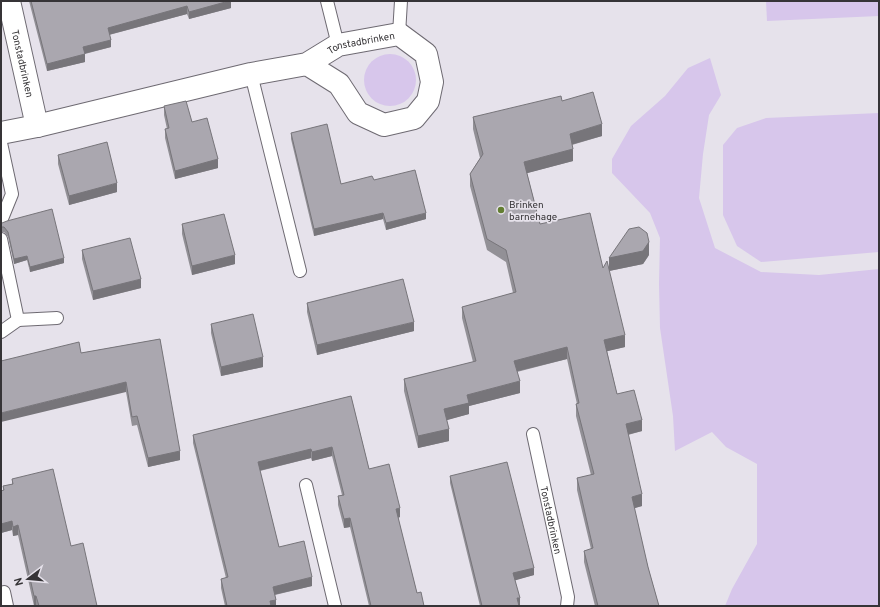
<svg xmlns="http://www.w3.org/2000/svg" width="880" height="607" viewBox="0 0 880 607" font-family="Overpass,sans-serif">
<rect width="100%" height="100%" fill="#e6e2eb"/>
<g fill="#d7c6eb">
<path d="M766 1H879V16L767 21Z"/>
<circle cx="390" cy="80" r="26"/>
<path d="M710 58 721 95 709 115 703 154 699 198 715 248 761 272 819 275 879 269V465L878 477 879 479V606H725L732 589 757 544V464L726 447 712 432 675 451 673 416 660 328 659 284 660 238 650 213 612 173V159L631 126 665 96 688 68Z"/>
<path d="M879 113V252L761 262 737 246 723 215V145L737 128 766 118Z"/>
</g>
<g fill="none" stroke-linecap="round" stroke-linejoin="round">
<g stroke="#6e6a72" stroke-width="14">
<g id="service">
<path d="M327 1 338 45"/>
<path d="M399 34 401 1"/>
<path d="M251 74 300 271"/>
<path d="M1 143 12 194 1 221"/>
<path d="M1 239 18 320 57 318"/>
<path d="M1 332 18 320"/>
<path id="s1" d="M533 434 568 597 567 606"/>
<path d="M306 485 335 606"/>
<path d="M4 592 7 606"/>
</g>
</g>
<g stroke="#6e6a72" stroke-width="24">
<g id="minor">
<path id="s2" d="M9 1 37 126"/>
<path id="s3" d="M1 133 37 126 251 74 307 64 338 45 399 34 426 54 432 82 428 101 414 118 384 125 358 113 339 84 307 64"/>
</g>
</g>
<use href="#service" stroke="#fff" stroke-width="12"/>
<use href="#minor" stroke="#fff" stroke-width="22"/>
</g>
<g fill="#929096">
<path d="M29 1H231V8L189 19 187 14 109 35 111 47 85 54V62L47 71Z"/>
<path d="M562 101 602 136 572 145 573 161 527 173 540 224 603 268H609L649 255 643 264 609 271 625 347 607 351 617 394 642 431 628 435 642 506 634 508 648 567 659 606H595L584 562V551L591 549 577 490V478L591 475 576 416V404H577L567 359 517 372 520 393 469 406V414L446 420 449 441 418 448 404 391V379L473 362 462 318V307L513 293 506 262 487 250 470 186V174L480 158 473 129V117Z"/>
<path d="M164 106 192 122 218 168 175 179 165 138V129H167L164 115Z"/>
<path d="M291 133 341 184 374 180 426 219 386 230 383 219 314 236 291 139Z"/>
<path d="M58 155 117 192 69 205 58 164Z"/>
<path d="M1 223 64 263 30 272 27 260 14 264 8 237 4 232H1Z"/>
<path d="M182 224 235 264 192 275 182 234Z"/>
<path d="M82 250 141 288 93 300 82 259Z"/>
<path d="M307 303 414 331 317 355 307 312Z"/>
<path d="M211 324 263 367 221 376 211 333Z"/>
<path d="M160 339 180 460 148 467 137 425 132 426 126 392 81 353Z"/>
<path d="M351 396 369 469 400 517 398 518 417 593 424 606H369L350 527 344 528 338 505V496L342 495 332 456 312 461 311 458 260 471 279 547 312 586 275 595 276 606H225L221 588V579L226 578 193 443V435Z"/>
<path d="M450 476 534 575 515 580 520 605H519V606H480L450 483Z"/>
<path d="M12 479 71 546 97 606H37L36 605 34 606 18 535 13 536 12 530 1 533V491H3V486L12 484Z"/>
</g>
<g fill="#77757a">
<path d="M229 1H231V8L189 19V12Z"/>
<path d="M187 6V14L108 35V28Z"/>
<path d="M111 40V47L83 54V47Z"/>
<path d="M85 54V62L47 71V64Z"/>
<path d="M602 124V136L570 145V134Z"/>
<path d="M573 149V161L524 174V162Z"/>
<path d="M218 159V168L175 179V171Z"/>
<path d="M117 183V192L69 205V196Z"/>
<path d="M383 213V219L314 236V229Z"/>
<path d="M426 213V219L386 230V223Z"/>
<path d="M649 242V255L643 264 609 271V258Z"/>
<path d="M235 255V264L192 275V266Z"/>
<path d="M27 256V260L14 264V259Z"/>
<path d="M64 258V263L30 272V267Z"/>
<path d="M141 279V288L93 300V291Z"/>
<path d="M414 322V331L317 355V345Z"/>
<path d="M625 335V347L604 352V340Z"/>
<path d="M567 347V359L514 372V361Z"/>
<path d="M263 357V367L221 376V367Z"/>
<path d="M520 381V393L469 406V414L444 421V409L467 395Z"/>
<path d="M126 382V392L1 422V413Z"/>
<path d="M642 420V431L626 435V424Z"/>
<path d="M449 429V441L418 448V436Z"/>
<path d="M332 447V456L312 461V452Z"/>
<path d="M311 449V458L258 471V462Z"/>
<path d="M180 451V460L148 467V458Z"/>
<path d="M642 494V506L632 509V497Z"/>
<path d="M400 508V517L396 518V509Z"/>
<path d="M350 518V527L344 528V519Z"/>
<path d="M12 521V530L1 533V524Z"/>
<path d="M18 525V535L13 536V527Z"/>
<path d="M534 568V575L513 581V573Z"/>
<path d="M312 577V586L273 595V587Z"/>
<path d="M34 596H36V605L34 606Z"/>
<path d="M517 598H520V605L517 606Z"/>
<path d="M276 600V606H270V601Z"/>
</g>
<g fill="#aaa7af" stroke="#77757a">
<path d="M31 1H229L189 12 187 6 108 28 111 40 83 47 85 54 47 64Z"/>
<path d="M593 92 602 124 570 134 573 149 524 162 540 224 590 213 603 268 607 261 625 335 604 340 617 394 634 390 642 420 626 424 642 494 632 497 648 567 659 606H598L584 551 593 548 577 478 594 474 576 404 579 403 567 347 514 361 520 381 467 395 469 403 444 409 449 429 418 436 404 379 476 361 462 307 516 292 506 250 487 239 470 174 483 154 473 117 561 96 562 101Z"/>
<path d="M186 101 192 122 207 118 218 159 175 171 165 129 169 128 164 106Z"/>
<path d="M327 124 341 184 372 176 374 180 415 170 426 213 386 223 383 213 314 229 291 133Z"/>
<path d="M107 142 117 183 69 196 58 155Z"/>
<path d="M52 209 64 258 30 267 27 256 14 259 8 232 4 227H1V223H2L7 221Z"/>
<path d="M224 214 235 255 192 266 182 224Z"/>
<path d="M639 227 647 233 649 242 643 251 609 258 629 229Z"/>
<path d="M130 238 141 279 93 291 82 250Z"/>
<path d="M403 279 414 322 317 345 307 303Z"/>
<path d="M253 314 263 357 221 367 211 324Z"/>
<path d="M160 339 180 451 148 458 137 416 132 417 126 382 1 413V361L79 342 81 353Z"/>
<path d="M351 396 369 469 389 464 400 508 396 509 417 593 421 592 424 606H371L350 518 344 519 338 496 344 495 332 447 312 452 311 449 258 462 279 547 304 541 312 577 273 587 276 600 270 601 271 606H227L221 579 228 577 193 435Z"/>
<path d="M507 462 534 568 513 573 520 598H517L519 606H482L450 476Z"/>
<path d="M53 469 71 546 83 543 97 606H39L36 596H34L18 525 13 527 12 521 1 524V491L4 490 3 486 13 484 12 479Z"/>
</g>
<circle fill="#637e32" stroke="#e6e2eb" stroke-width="1.5" cx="501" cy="210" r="4"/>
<g text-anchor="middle" stroke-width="3.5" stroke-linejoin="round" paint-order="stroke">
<g font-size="10" fill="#363437" stroke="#e6e2eb">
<text dy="4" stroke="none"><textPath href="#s3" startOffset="373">Tonstadbrinken</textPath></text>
<text dy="4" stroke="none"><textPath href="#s2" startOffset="64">Tonstadbrinken</textPath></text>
<text dy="4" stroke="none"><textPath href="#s1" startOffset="88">Tonstadbrinken</textPath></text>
</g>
<g font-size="10" fill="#363437" stroke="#e6e2eb" text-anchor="start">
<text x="509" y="208">Brinken<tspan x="509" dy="12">barnehage</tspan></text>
</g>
</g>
<rect width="880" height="607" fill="none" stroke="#363437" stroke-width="4"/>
<g transform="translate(28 579) rotate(254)" stroke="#e6e2eb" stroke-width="3" paint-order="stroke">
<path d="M0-3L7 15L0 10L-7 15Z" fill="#363437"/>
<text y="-6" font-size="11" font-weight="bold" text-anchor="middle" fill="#363437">N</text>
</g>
</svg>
